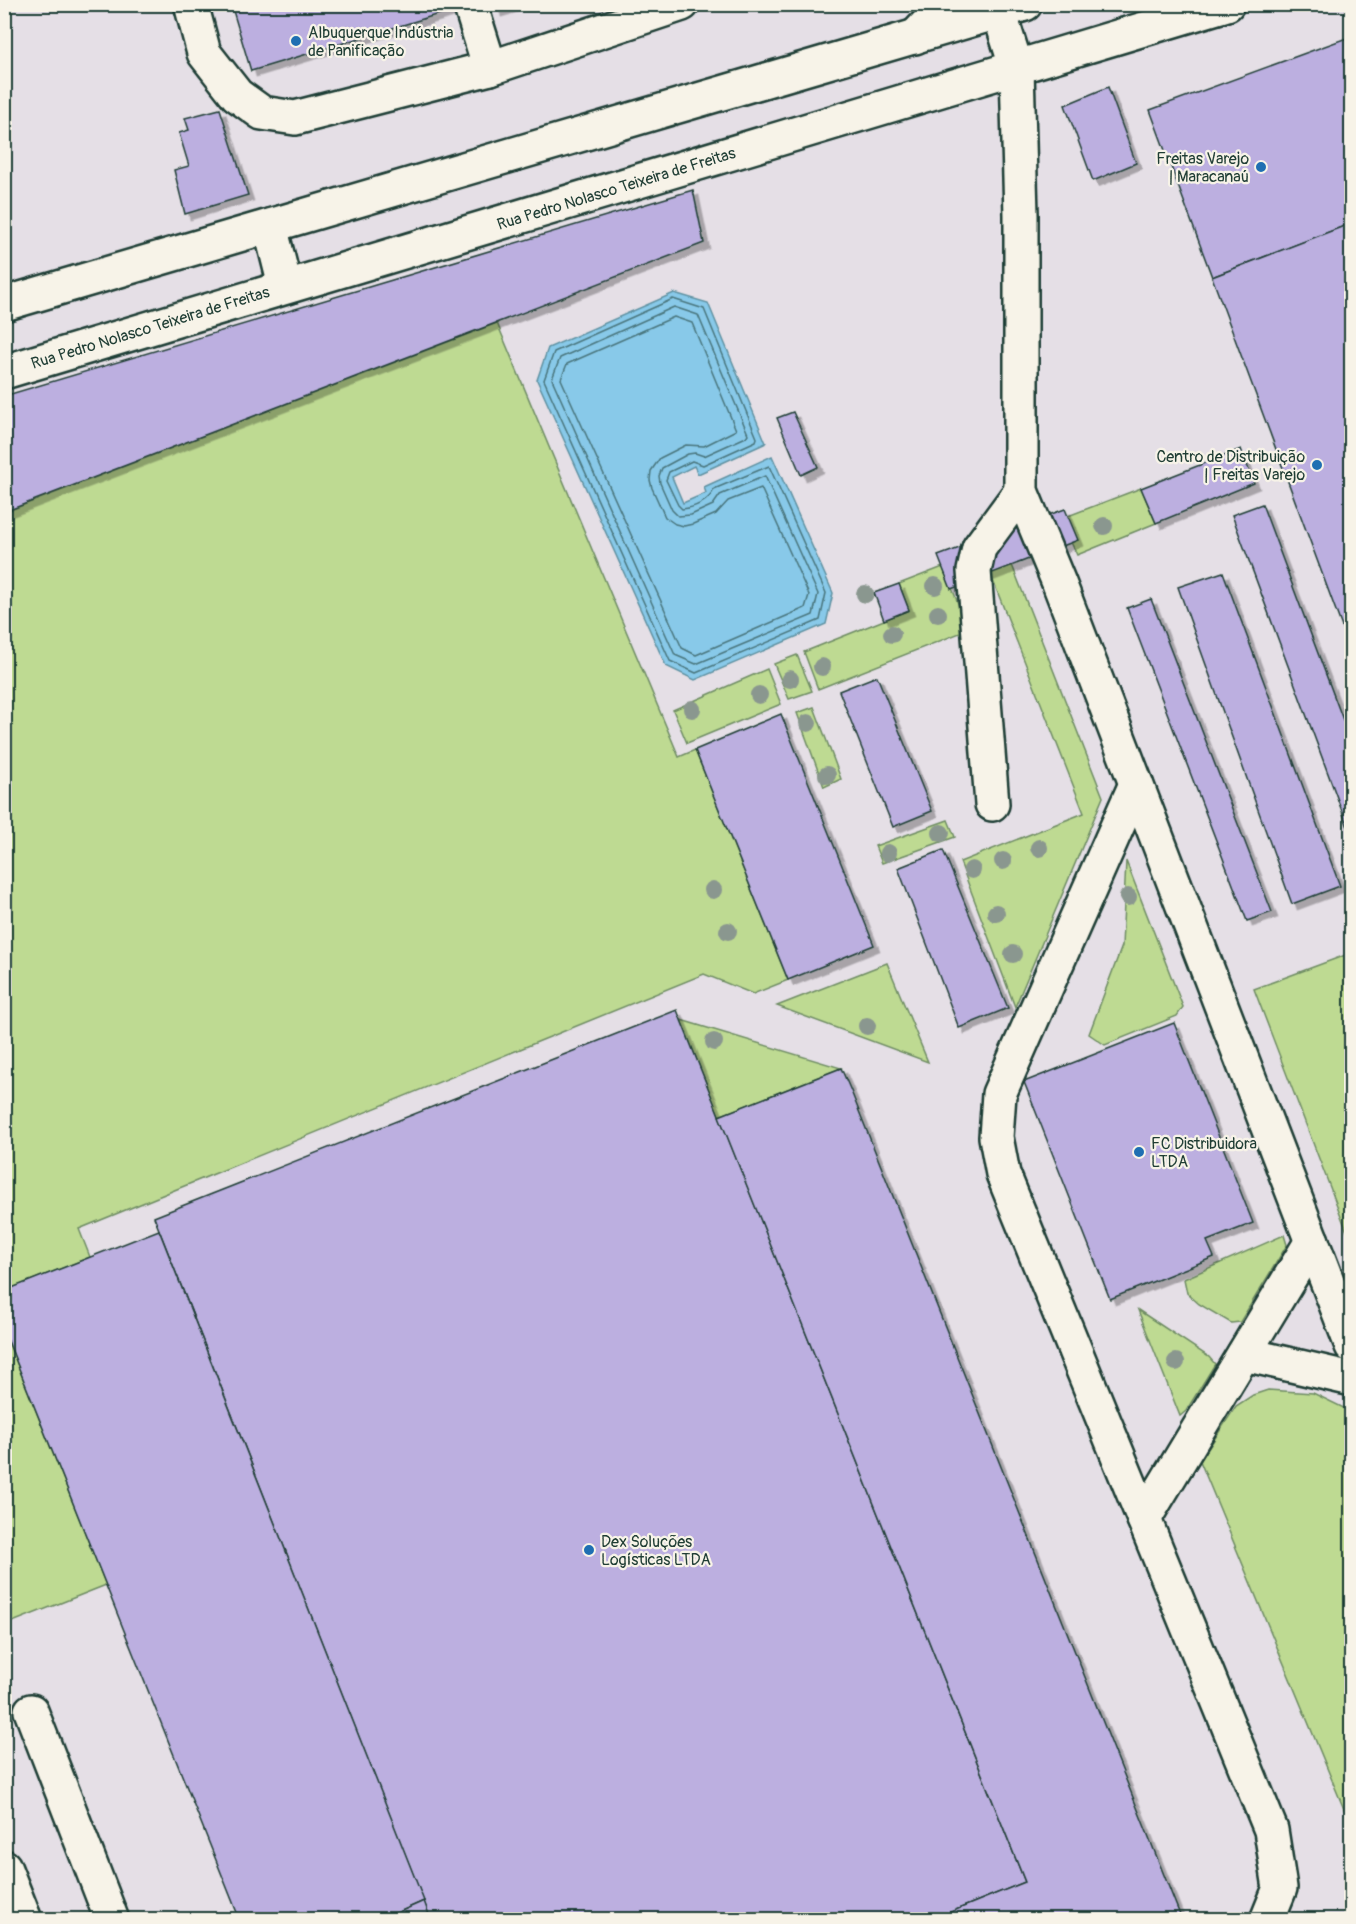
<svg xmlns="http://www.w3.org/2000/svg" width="1356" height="1924" viewBox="0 0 1356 1924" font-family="Pangolin,sans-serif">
<defs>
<filter id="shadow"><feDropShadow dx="5.5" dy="5.5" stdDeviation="0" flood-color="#0004"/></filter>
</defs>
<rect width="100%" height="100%" fill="#e5dfe6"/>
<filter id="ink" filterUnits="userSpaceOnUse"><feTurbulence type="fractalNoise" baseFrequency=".0167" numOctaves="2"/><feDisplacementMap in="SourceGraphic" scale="12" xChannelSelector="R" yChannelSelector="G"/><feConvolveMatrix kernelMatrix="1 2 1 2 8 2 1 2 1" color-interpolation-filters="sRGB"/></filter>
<g filter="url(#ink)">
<g fill="#beda92" stroke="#6e8c63" stroke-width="1.5">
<path d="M497 323 679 757 695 750 788 980 753 994 704 974 79 1229 90 1257 5 1291V512Z"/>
<path d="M1141 488 1156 523 1077 555 1071 542 1068 516Z"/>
<path d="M1012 565 1103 797 1015 1007 960 862 1084 813 990 573Z"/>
<path d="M943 567C949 584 968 616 960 633L818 689 804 652 909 610 899 584Z"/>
<path d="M797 655 812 691 789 699 774 664Z"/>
<path d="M767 669 781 704 687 743 673 710Z"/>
<path d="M814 707 841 779 824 787 797 713Z"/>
<path d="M948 820 955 837 882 863 875 846Z"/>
<path d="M1126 861 1183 1007 1177 1016 1105 1045 1089 1034 1122 946Z"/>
<path d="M1351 953H1352L1351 1242 1254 989Z"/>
<path d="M887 963 928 1062 777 1006Z"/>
<path d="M681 1020 841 1068 719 1116Z"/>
<path d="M1284 1235 1287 1245 1240 1322 1231 1323 1199 1304 1187 1293 1184 1279Z"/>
<path d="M1138 1310 1209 1357 1215 1364 1186 1411 1180 1416Z"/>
<path d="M4 1331 106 1585 5 1625H4Z"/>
<path d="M1268 1390 1313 1393 1350 1411 1351 1414V1826L1200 1461 1236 1406 1253 1395Z"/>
</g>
<path fill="#88c9e9" stroke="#5e91a1" stroke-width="1.5" d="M674 293 708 303 766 443 698 474 694 466 672 477 683 503 706 493 704 487 772 456 833 593 826 624 695 680 666 666 537 380 548 348Z"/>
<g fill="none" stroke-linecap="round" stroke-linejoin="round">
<g stroke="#49757c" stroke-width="1.5">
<path d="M673 299 704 309 757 438 756 441 703 465 692 461 669 472 666 480 678 505 682 509C694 508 710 501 714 489L769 466 826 593 820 620 696 673 670 661 544 380 554 352Z"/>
<path d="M674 307 698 315 748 434 746 437 704 456 695 453 688 454 662 468 659 476 660 483 672 510 678 516 691 515 713 505 720 495 765 476 818 594 813 615 696 664 675 655 552 379 560 358Z"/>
<path d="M674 317 692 323 736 430 704 446 686 445 660 458 651 471 650 480 652 488 665 517 675 524 684 526 693 524 716 514 728 501 761 488 809 595 805 608 696 655 682 648 561 379 567 364Z"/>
</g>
</g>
<g fill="#bcafe0" stroke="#1f3d34" stroke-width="1.5" filter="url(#shadow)">
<path d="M231 4H447L449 11 251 71Z"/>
<path d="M494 4H519L496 11Z"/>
<path d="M1352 36V223L1212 277 1150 110Z"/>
<path d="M1108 87 1136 163 1093 181 1065 105Z"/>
<path d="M220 109 248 195 185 214 174 170 189 166 179 133 189 130 185 118Z"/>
<path d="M693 190 704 243 4 512V396Z"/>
<path d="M1352 223V654L1212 277Z"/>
<path d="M793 412 818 467 801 475 777 418Z"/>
<path d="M1241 449 1254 483 1156 523 1141 488Z"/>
<path d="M1262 504 1352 744V838L1232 515Z"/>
<path d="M1065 509 1078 540 951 589 938 556Z"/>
<path d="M1223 572 1340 886 1292 904 1178 587Z"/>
<path d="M899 584 909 610 884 620 874 593Z"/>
<path d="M1151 599 1272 912 1247 921 1127 608Z"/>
<path d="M877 676 932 811 893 827 839 691Z"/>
<path d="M781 714 874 945 788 980 695 750Z"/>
<path d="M943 850 1008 1008 959 1028 898 868Z"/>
<path d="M677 1010 1025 1882 931 1920H431L154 1217Z"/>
<path d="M1174 1023 1253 1223 1207 1241 1214 1257 1110 1299 1024 1082Z"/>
<path d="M841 1068 851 1091 1182 1920H931L1025 1882 719 1116Z"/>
<path d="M159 1230 424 1901 381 1920H240L4 1331V1291Z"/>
<path d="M424 1901 431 1920H381Z"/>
</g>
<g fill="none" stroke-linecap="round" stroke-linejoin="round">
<g stroke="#1f3d34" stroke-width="38">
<g id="minor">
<path d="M191 4 204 53 237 95 262 113 295 118 490 68 682 4"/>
<path d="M470 4 490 68"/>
<path d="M999 12 1017 69 1021 215V491L1059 583 1352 1346"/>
<path d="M915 37 946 4"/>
<path d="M1136 784 999 1094 996 1137 1003 1174 1271 1830 1280 1888 1267 1920"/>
<path d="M992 804 974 571 979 548 1021 491"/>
<path d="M1244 1354 1352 1379"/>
<path d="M1144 1519 1312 1241"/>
<path d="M31 1711 112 1920"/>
<path d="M4 1867 25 1920"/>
</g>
</g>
<g stroke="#1f3d34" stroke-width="38">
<g id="major">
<path d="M270 226 285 286"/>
<path d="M4 304 1025 4"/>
<path d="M4 372 1227 4"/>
</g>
</g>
<use href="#minor" stroke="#f7f3e8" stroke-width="33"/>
<use href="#major" stroke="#f7f3e8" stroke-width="33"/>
</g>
<g fill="#8a978f">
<circle cx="1104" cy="526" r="9"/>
<circle cx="935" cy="586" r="9"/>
<circle cx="865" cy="594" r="9"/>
<circle cx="938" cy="614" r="9"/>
<circle cx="892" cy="634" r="9"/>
<circle cx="822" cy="667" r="9"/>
<circle cx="790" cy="679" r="9"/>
<circle cx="759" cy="695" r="9"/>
<circle cx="692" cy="709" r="9"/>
<circle cx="808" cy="723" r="9"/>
<circle cx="827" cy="775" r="9"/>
<circle cx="941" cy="833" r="9"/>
<circle cx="1039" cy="848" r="9"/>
<circle cx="888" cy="853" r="9"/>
<circle cx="1003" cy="861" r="9"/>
<circle cx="972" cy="870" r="9"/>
<circle cx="713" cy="890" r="9"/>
<circle cx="1128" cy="897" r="9"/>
<circle cx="996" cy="913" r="9"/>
<circle cx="728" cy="931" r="9"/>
<circle cx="1013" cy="954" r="9"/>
<circle cx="867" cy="1026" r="9"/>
<circle cx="714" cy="1042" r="9"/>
<circle cx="1176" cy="1362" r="9"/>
</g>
</g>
<g fill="#1f6fb2" stroke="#f7f3e8" stroke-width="2">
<circle cx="296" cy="41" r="6"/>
<circle cx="1261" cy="167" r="6"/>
<circle cx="1317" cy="465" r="6"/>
<circle cx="1139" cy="1152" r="6"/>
<circle cx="589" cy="1550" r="6"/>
</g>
<g text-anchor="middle" stroke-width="4.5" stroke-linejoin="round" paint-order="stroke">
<g font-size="16" fill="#1f3d34" stroke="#f7f3e8" text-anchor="start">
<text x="308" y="38">Albuquerque Indústria<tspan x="308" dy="18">de Panificação</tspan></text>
<text x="1249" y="164" text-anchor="end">Freitas Varejo<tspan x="1249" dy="18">| Maracanaú</tspan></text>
<text x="1305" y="462" text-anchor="end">Centro de Distribuição<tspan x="1305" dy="18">| Freitas Varejo</tspan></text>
<text x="1151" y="1149">FC Distribuidora<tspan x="1151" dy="18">LTDA</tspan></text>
<text x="601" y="1547">Dex Soluções<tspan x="601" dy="18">Logísticas LTDA</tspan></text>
</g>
<g font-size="16" fill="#1f3d34" stroke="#f7f3e8">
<text transform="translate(616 188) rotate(-17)" y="6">Rua Pedro Nolasco Teixeira de Freitas</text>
<text transform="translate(150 327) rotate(-17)" y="6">Rua Pedro Nolasco Teixeira de Freitas</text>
</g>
</g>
<rect width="1356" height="1924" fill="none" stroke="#f7f3e8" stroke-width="24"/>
<rect x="12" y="12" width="1332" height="1900" fill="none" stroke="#1f3d34" stroke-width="2" filter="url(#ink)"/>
</svg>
